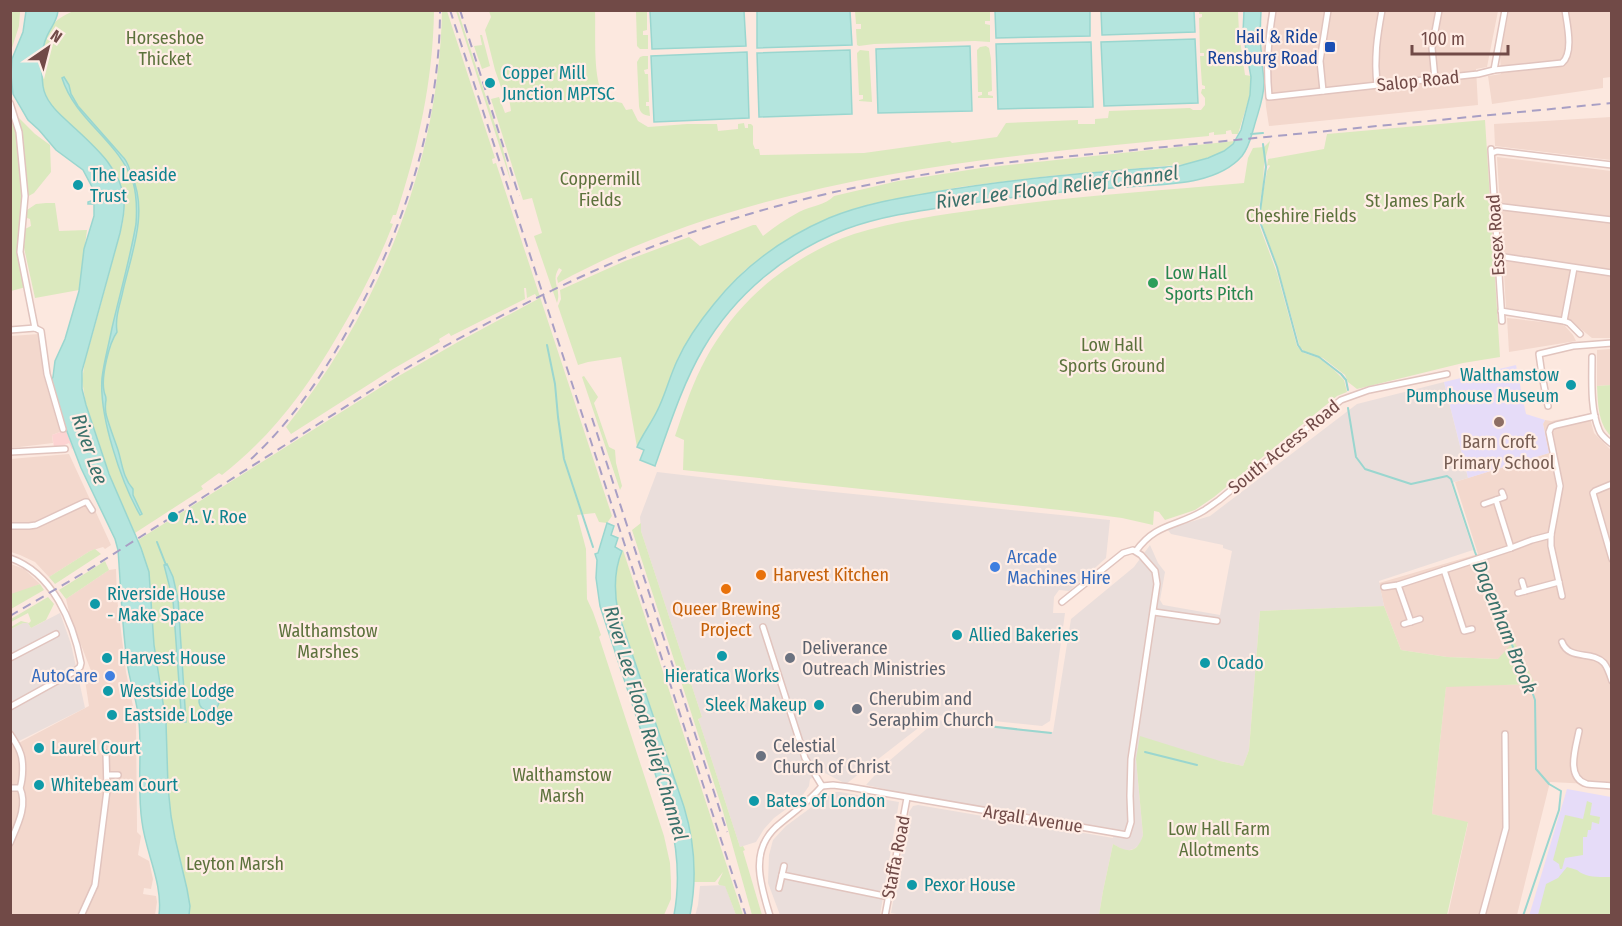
<svg xmlns="http://www.w3.org/2000/svg" width="1622" height="926" viewBox="0 0 1622 926" font-family="'Fira Sans Condensed',sans-serif">
<rect width="100%" height="100%" fill="#fce8df"/>
<g fill="#f3d8cd">
<path d="M1269 11H1498L1487 67 1476 69 1478 105 1269 126 1266 107 1262 49Z"/>
<path d="M1509 11H1611V77L1603 78V88L1492 104 1488 76 1501 74 1500 55Z"/>
<path d="M1611 117V160L1495 146 1494 124Z"/>
<path d="M1497 157 1611 171V338H1592L1571 321 1561 317 1506 308Z"/>
<path d="M1507 318 1561 324 1565 326 1573 335 1576 341 1509 352Z"/>
<path d="M39 334 43 374 60 432 52 435 53 443 11 448V336Z"/>
<path d="M1611 349V385L1597 386V350Z"/>
<path d="M1589 414 1594 433 1611 450V785L1550 782 1517 915H1448L1468 823 1432 814 1446 686 1535 684 1499 659 1447 657 1401 650 1384 606 1379 583 1478 554 1455 482 1549 453 1543 424 1545 420 1551 421Z"/>
<path d="M69 454 111 545 105 549 103 547 90 551 49 577 35 562 20 555 11 552 10 459Z"/>
<path d="M11 564 24 569 40 584 30 588 11 600Z"/>
<path d="M116 569 117 598 126 672 136 721 137 826V832L141 836 138 855 149 861 153 879 151 889 144 888 143 894 156 896 157 902 155 915 11 916V747L89 706 85 680 93 676 70 616 66 599 109 570Z"/>
</g>
<path fill="#fcd3d2" d="M66 430 73 449H72L69 443 60 447H54L52 435Z"/>
<g fill="#eadedb">
<path d="M1444 382 1468 478 1451 483 1473 550 1379 581 1384 606 1260 611 1249 750 1243 766 1220 761 1136 759 1143 835 1140 844 1134 849 1125 851 1113 844 1103 891 1099 915 907 916 891 913 909 812 913 806 918 805 1113 838 1114 833 907 798V794L866 785 882 767 937 720 1053 732 1071 619 1134 567 1150 545 1158 563 1165 572 1160 600 1163 605 1220 615 1232 551 1223 548V545L1171 534 1167 529 1210 516 1357 404Z"/>
<path d="M657 472 794 488 1110 520 1106 558 1069 591 1059 590 1054 597 1053 613H1065L1050 721 1042 726 935 715 846 784 823 772 810 779 809 786 800 799 774 818 764 829 756 842 740 847 698 718 702 717 641 531 640 517Z"/>
<path d="M60 613 71 644 85 708 11 745V629L23 623H28L31 628Z"/>
<path d="M832 792H840L899 802 880 915H780L768 883 769 855 773 840 786 826Z"/>
<path d="M725 885 736 915 695 916 698 905 700 886Z"/>
</g>
<g fill="#e6dcf8">
<path d="M1516 365 1526 414 1545 420 1543 424 1549 453 1468 478 1444 382Z"/>
<path d="M1567 789 1611 797V915L1529 916Z"/>
</g>
<g fill="#dbe9be">
<path d="M10 11H20V12L19 26 11 51Z"/>
<path d="M73 11H434C433 81 418 148 396 215H393L390 223 393 224C378 263 359 300 338 335 306 390 272 436 222 475L219 473 201 486 203 489 135 533 109 474 86 405 82 380 85 361C95 327 104 293 113 259 118 240 127 217 124 197 119 166 92 145 71 125 62 117 52 108 47 97 41 87 42 73 42 61 41 48 45 33 54 23 59 18 67 14 73 11Z"/>
<path d="M442 11H447L495 158 492 159 493 164 496 163 612 516 607 523 599 522 595 513 577 515 586 549 587 599 593 612 601 635 599 637 664 836 670 863 671 881V899L664 915H189L190 906 187 889 175 838 171 816 168 787 166 722 154 645 149 572 138 540 397 377 458 342 538 299 535 294 527 298 526 288H524L525 299 451 336 449 333 439 339 440 342 393 369 291 434 286 427C380 309 439 162 442 11Z"/>
<path d="M456 11H458L503 149 511 182Z"/>
<path d="M489 11H595C596 29 592 84 605 96 610 100 616 102 622 103L626 110 632 109 638 121 648 127 687 124H717L718 131 738 129V124L744 123 745 128H748V124H751L753 126V144L755 149H759L760 155 864 153 950 141 952 143 997 137 1006 123 1078 120V124H1095V119L1108 118 1109 111 1190 108 1193 110H1201L1205 105V98L1201 93 1202 89H1205V86L1202 85 1200 56H1204V53H1200L1199 18 1202 17V14H1199V11H1238L1239 33 1245 75 1251 76 1250 95 1238 134H1232L1231 130 1226 131V134L1214 135V132L1209 133V136C989 157 755 176 558 283L557 278 562 270 559 268C550 282 562 289 557 303L534 236 542 233 532 198 523 200 491 99 499 97 505 113 511 111 509 98 505 93H503L495 70 485 30 491 17Z"/>
<path d="M636 11H647V30L643 31V35H648V49H640L637 46Z"/>
<path d="M855 11H990V21H985V24L990 25V42L975 41 874 44 859 46 857 45 856 29H861V24H856Z"/>
<path d="M480 35H482L490 66 482 69 474 46 482 45Z"/>
<path d="M986 46 989 48 991 59 992 91 988 92V95L993 96V98H978V96L982 95V92H978L977 50 980 47Z"/>
<path d="M860 50 869 51 872 102 859 101V100L863 99V95H859L857 53Z"/>
<path d="M643 56H648V69L644 70 645 74H648L649 102H646V106H649L650 116C643 115 640 113 639 106L637 62 640 57Z"/>
<path d="M10 109 14 123 19 155 22 197 17 249 26 287 11 291Z"/>
<path d="M19 118 35 134 50 145 51 172 34 193 27 197 25 160Z"/>
<path d="M1485 120 1500 357 1463 363 1357 389 1348 382 1345 375 1323 358 1304 351 1300 347 1277 265 1260 219V211L1267 171 1270 166 1269 165 1267 166 1268 159 1324 149 1327 134Z"/>
<path d="M1235 141 1230 147 1216 155 1188 164 1049 176 960 187 871 204 838 214 805 229 782 243 745 270 713 305 688 340 678 358 658 410 637 447 621 357 588 362 578 365 558 306 561 299 560 290 625 261 689 237 700 246 753 225H756L763 236C774 227 786 219 799 212 810 206 826 205 834 196L898 181 981 168Z"/>
<path d="M1270 141 1264 164 1263 184 1258 214V222L1277 273 1297 346 1304 353 1319 358 1334 370 1344 380 1347 392 1337 396 1214 497 1195 510 1165 520 1159 512 1154 511 1153 525 1122 518 1069 511 683 470 684 440 675 436C683 413 690 390 701 368 713 343 731 318 751 298 778 271 818 246 854 234 895 221 940 215 983 209 1070 196 1157 191 1244 183L1248 158 1253 148 1264 147Z"/>
<path d="M46 203H55L59 231 87 230 79 290 35 298 23 243 25 229 31 226 30 219 27 218V210L36 204Z"/>
<path d="M584 376 598 397 594 403 609 447 615 450 616 463 622 486 620 490 582 377Z"/>
<path d="M1611 385H1612L1611 436C1598 424 1598 403 1597 386Z"/>
<path d="M641 523V531L702 717 698 719 700 724 740 847 743 846 745 850 743 851 762 915H752L722 808 632 530Z"/>
<path d="M95 549 101 554 55 584 49 577 90 551Z"/>
<path d="M623 550 743 915H736L725 886 719 885 718 883 723 872 715 882H694V863L687 816 616 604C615 586 613 565 623 550Z"/>
<path d="M105 561 109 570 66 599 59 590Z"/>
<path d="M40 584 44 590 11 609V594Z"/>
<path d="M48 597 54 604 46 620 31 628 28 623H23L11 629V627L21 621 29 623 31 621 28 613 11 622V619Z"/>
<path d="M1384 606 1401 650 1447 657 1498 659 1514 641 1535 684 1446 687 1432 814 1468 822 1447 915H1099L1103 891 1113 844C1128 853 1137 854 1143 835L1136 759 1140 736 1220 761 1243 766 1249 750 1260 611Z"/>
<path d="M1587 801 1592 803 1590 815 1600 817 1599 824 1592 822 1591 830H1588L1587 837H1583V855L1565 858 1562 869H1560L1559 864 1553 860 1565 815 1583 819Z"/>
<path d="M1567 867 1577 870C1586 878 1599 877 1611 877V915H1538L1546 884 1558 878Z"/>
</g>
<g fill="#b4e5de" stroke="#9ad6cf" stroke-width="1.5">
<path d="M26 11H58C57 21 51 27 47 36 40 51 41 69 43 86 45 100 56 111 66 120 89 142 122 167 124 201 125 212 122 223 120 233L82 371V389L86 405 109 474 141 548 149 572 154 645 166 722 168 787 171 816 175 838 187 889 190 906 189 915H159C163 883 146 854 142 822 137 789 142 755 139 722 138 704 131 686 128 668 122 630 121 589 118 550L115 539 81 468 60 413 51 380 53 377 55 361 65 339 79 291 84 249 94 216V204H88V202L94 200 92 187 83 170 56 150 39 130 28 120 13 94 11 75 12 59 23 32Z"/>
<path d="M650 11H744L746 46 652 49Z"/>
<path d="M757 11H850L852 45 757 48Z"/>
<path d="M995 11H1090V36L996 38Z"/>
<path d="M1101 11H1194L1195 32 1102 35Z"/>
<path d="M1244 11H1261C1260 27 1260 44 1262 60 1262 68 1264 75 1264 83 1264 98 1258 112 1254 127 1251 137 1249 147 1242 156 1216 186 1163 184 1127 187 1073 190 1019 196 965 204 925 210 884 215 846 229 786 252 735 294 703 349 682 385 669 427 655 466L640 460 644 450 637 447C643 433 653 421 659 407 666 392 670 376 677 361 686 341 700 321 714 304 744 266 785 237 829 218 863 204 899 198 935 192 1016 178 1097 172 1179 166L1208 158 1224 151 1233 144 1241 130 1250 95 1251 77 1243 33Z"/>
<path d="M1195 39 1198 103 1104 106 1101 42Z"/>
<path d="M1091 42 1093 107 998 109 996 44Z"/>
<path d="M970 46 972 111 878 113 876 49Z"/>
<path d="M850 50 852 114 759 117 757 53Z"/>
<path d="M747 52 749 118 654 122 651 56Z"/>
<path d="M64 77 69 85 71 94 78 106 122 156C128 161 129 168 132 176 149 214 130 257 122 295 119 307 115 319 117 332 109 343 101 377 104 391 105 397 106 394 106 400 105 405 105 408 106 414 109 426 114 438 118 450 122 463 123 478 133 489V495L142 514 140 515C121 482 99 416 102 378 104 361 109 344 112 328 120 293 130 259 136 224 137 210 137 196 133 182 119 141 75 120 62 78Z"/>
<path d="M607 523 614 526 611 535 618 538 615 547 622 551C614 570 614 591 618 612L684 807C695 843 697 879 690 915H674C680 883 678 852 670 819L600 606 596 578 597 560 595 554 598 553Z"/>
<path d="M167 564 173 577 178 599 186 722H183L181 711 173 600 164 565Z"/>
<circle cx="209" cy="701" r="10"/>
</g>
<g fill="none" stroke-linecap="round" stroke-linejoin="round">
<g stroke="#9ad6cf" stroke-width="2">
<path d="M1251 134 1263 133"/>
<path d="M1263 144 1266 167 1259 219 1277 267 1298 345 1302 351 1319 357 1341 374 1346 380 1348 390"/>
<path d="M547 345 555 384 558 417 564 459 593 547"/>
<path d="M1348 408 1356 457 1365 469 1411 484 1447 476 1451 479 1475 552 1503 625 1528 680 1535 700 1536 769 1549 784 1561 791 1559 810 1523 916"/>
<path d="M157 542 166 565"/>
<path d="M951 722 1051 733"/>
<path d="M1145 752 1197 765"/>
</g>
<g stroke="#e1c4be" stroke-width="8">
<g id="street">
<path d="M1273 10C1268 42 1266 66 1269 97L1478 74 1494 70 1562 63C1574 53 1567 24 1565 10"/>
<path d="M1494 70 1505 10"/>
<path d="M1435 79 1432 48 1439 10"/>
<path d="M1377 85C1374 58 1377 37 1382 10"/>
<path d="M1323 91 1320 61 1328 10"/>
<path d="M10 103 19 132 25 196 20 252 35 328"/>
<path d="M1491 149 1502 321"/>
<path d="M1492 153 1497 151 1612 165"/>
<path d="M1495 206 1612 220"/>
<path d="M1498 256 1612 273"/>
<path d="M1501 311 1564 321 1569 323 1580 334"/>
<path d="M1564 321 1574 268"/>
<path d="M35 328 41 331 47 374 63 429"/>
<path d="M10 330 35 328"/>
<path d="M1592 357C1592 379 1590 409 1599 430 1601 436 1607 440 1612 444"/>
<path d="M1548 406 1542 375 1539 354 1573 346 1612 343"/>
<path d="M10 452 65 449"/>
<path d="M1612 484 1595 491 1593 493 1612 559"/>
<path d="M1496 500 1511 548"/>
<path d="M1484 504 1504 497 1502 492"/>
<path d="M10 526H29L36 525 85 502H87L92 510"/>
<path d="M1136 551C1156 523 1176 527 1203 511 1208 508 1213 504 1219 500L1341 400 1369 390 1447 374"/>
<path d="M10 558C53 573 73 622 81 663L80 667 75 671 10 707"/>
<path d="M1444 570 1464 631 1472 629"/>
<path d="M1522 581 1525 591"/>
<path d="M1398 585 1411 622"/>
<path d="M1384 587 1398 585 1444 570 1511 548 1532 540 1551 535"/>
<path d="M1518 593 1559 582"/>
<path d="M1562 596 1551 546V535L1560 486 1549 432 1551 427 1556 425 1595 416"/>
<path d="M1154 612 1217 621"/>
<path d="M1404 624 1420 619"/>
<path d="M763 627 805 758 822 786"/>
<path d="M1562 642C1569 661 1592 650 1604 663 1608 668 1610 675 1612 681"/>
<path d="M10 658 56 634"/>
<path d="M1579 731C1576 747 1565 778 1587 784 1594 785 1603 785 1612 786"/>
<path d="M10 734C14 740 18 746 20 752 24 761 23 779 20 788H10"/>
<path d="M107 775H118"/>
<path d="M822 786 833 785 849 787 1127 835 1131 822 1130 796 1131 759 1157 584 1155 571 1141 555 1133 550 1123 553 1062 602"/>
<path d="M10 843C17 826 28 806 20 788"/>
<path d="M782 875 889 897"/>
<path d="M779 888 784 866"/>
<path d="M81 916 95 885 107 790 106 753"/>
<path d="M770 916C761 886 749 852 776 827 792 813 809 802 822 786"/>
<path d="M885 916 907 798"/>
<path d="M1482 916 1506 828 1505 734"/>
</g>
</g>
<use href="#street" stroke="#fff" stroke-width="5"/>
<g stroke="#a89fc4" stroke-width="2" stroke-dasharray="9 6" stroke-linecap="butt">
<path d="M450 10 746 916"/>
<path d="M460 10 519 196"/>
<path d="M592 418 727 832"/>
<path d="M251 459C292 421 322 376 349 328 403 231 440 122 440 10"/>
<path d="M10 616 85 572 405 369C495 317 589 268 687 234 789 198 895 177 1001 163L1612 103"/>
</g>
</g>
<rect fill="#1a4fb4" stroke="#ffede5" stroke-width="2" x="1324" y="41" width="12" height="12" rx="3"/>
<g fill="#0f9aa8" stroke="#ffede5" stroke-width="2">
<circle cx="490" cy="83" r="6"/>
<circle cx="78" cy="185" r="6"/>
<circle cx="1571" cy="385" r="6"/>
<circle cx="173" cy="517" r="6"/>
<circle cx="95" cy="604" r="6"/>
<circle cx="957" cy="635" r="6"/>
<circle cx="722" cy="656" r="6"/>
<circle cx="107" cy="658" r="6"/>
<circle cx="1205" cy="663" r="6"/>
<circle cx="108" cy="691" r="6"/>
<circle cx="819" cy="705" r="6"/>
<circle cx="112" cy="715" r="6"/>
<circle cx="39" cy="748" r="6"/>
<circle cx="39" cy="785" r="6"/>
<circle cx="754" cy="801" r="6"/>
<circle cx="912" cy="885" r="6"/>
</g>
<circle fill="#2e9e5b" stroke="#ffede5" stroke-width="2" cx="1153" cy="283" r="6"/>
<circle fill="#8d6e63" stroke="#ffede5" stroke-width="2" cx="1499" cy="422" r="6"/>
<g fill="#3f7fe0" stroke="#ffede5" stroke-width="2">
<circle cx="995" cy="567" r="6"/>
<circle cx="110" cy="676" r="6"/>
</g>
<g fill="#e8710a" stroke="#ffede5" stroke-width="2">
<circle cx="761" cy="575" r="6"/>
<circle cx="726" cy="589" r="6"/>
</g>
<g fill="#6b7280" stroke="#ffede5" stroke-width="2">
<circle cx="790" cy="658" r="6"/>
<circle cx="857" cy="709" r="6"/>
<circle cx="761" cy="756" r="6"/>
</g>
<g text-anchor="middle" stroke-width="4.5" stroke-linejoin="round" paint-order="stroke">
<g font-size="18" fill="#164399" stroke="#ffede5" text-anchor="end">
<text x="1318" y="43">Hail &amp; Ride<tspan x="1318" dy="21">Rensburg Road</tspan></text>
</g>
<g font-size="18" fill="#5c723c" stroke="#ffede5">
<text x="165" y="44">Horseshoe<tspan x="165" dy="21">Thicket</tspan></text>
<text x="600" y="185">Coppermill<tspan x="600" dy="21">Fields</tspan></text>
<text x="1415" y="207">St James Park</text>
<text x="1301" y="222">Cheshire Fields</text>
<text x="1112" y="351">Low Hall<tspan x="1112" dy="21">Sports Ground</tspan></text>
<text x="328" y="637">Walthamstow<tspan x="328" dy="21">Marshes</tspan></text>
<text x="562" y="781">Walthamstow<tspan x="562" dy="21">Marsh</tspan></text>
<text x="1219" y="835">Low Hall Farm<tspan x="1219" dy="21">Allotments</tspan></text>
<text x="235" y="870">Leyton Marsh</text>
</g>
<g font-size="18" fill="#0d838f" stroke="#ffede5" text-anchor="start">
<text x="502" y="79">Copper Mill<tspan x="502" dy="21">Junction MPTSC</tspan></text>
<text x="90" y="181">The Leaside<tspan x="90" dy="21">Trust</tspan></text>
<text x="1559" y="381" text-anchor="end">Walthamstow<tspan x="1559" dy="21">Pumphouse Museum</tspan></text>
<text x="185" y="523">A. V. Roe</text>
<text x="107" y="600">Riverside House<tspan x="107" dy="21">- Make Space</tspan></text>
<text x="969" y="641">Allied Bakeries</text>
<text x="119" y="664">Harvest House</text>
<text x="1217" y="669">Ocado</text>
<text x="722" y="682" text-anchor="middle">Hieratica Works</text>
<text x="120" y="697">Westside Lodge</text>
<text x="807" y="711" text-anchor="end">Sleek Makeup</text>
<text x="124" y="721">Eastside Lodge</text>
<text x="51" y="754">Laurel Court</text>
<text x="51" y="791">Whitebeam Court</text>
<text x="766" y="807">Bates of London</text>
<text x="924" y="891">Pexor House</text>
</g>
<g font-size="18" fill="#714a47" stroke="#ffede5">
<text transform="translate(1418 81) rotate(-6)" y="6">Salop Road</text>
<text transform="translate(1496 235) rotate(-94)" y="6">Essex Road</text>
<text transform="translate(1284 447) rotate(-39)" y="6">South Access Road</text>
<text transform="translate(1033 819) rotate(9)" y="6">Argall Avenue</text>
<text transform="translate(896 857) rotate(-79)" y="6">Staffa Road</text>
</g>
<g font-size="18" fill="#27864d" stroke="#ffede5" text-anchor="start">
<text x="1165" y="279">Low Hall<tspan x="1165" dy="21">Sports Pitch</tspan></text>
</g>
<g font-size="18" fill="#785e54" stroke="#ffede5">
<text x="1499" y="448">Barn Croft<tspan x="1499" dy="21">Primary School</tspan></text>
</g>
<g font-size="18" fill="#366cbe" stroke="#ffede5" text-anchor="start">
<text x="1007" y="563">Arcade<tspan x="1007" dy="21">Machines Hire</tspan></text>
<text x="98" y="682" text-anchor="end">AutoCare</text>
</g>
<g font-size="18" fill="#c56008" stroke="#ffede5" text-anchor="start">
<text x="773" y="581">Harvest Kitchen</text>
<text x="726" y="615" text-anchor="middle">Queer Brewing<tspan x="726" dy="21">Project</tspan></text>
</g>
<g font-size="18" fill="#5b616d" stroke="#ffede5" text-anchor="start">
<text x="802" y="654">Deliverance<tspan x="802" dy="21">Outreach Ministries</tspan></text>
<text x="869" y="705">Cherubim and<tspan x="869" dy="21">Seraphim Church</tspan></text>
<text x="773" y="752">Celestial<tspan x="773" dy="21">Church of Christ</tspan></text>
</g>
<g font-size="20" font-style="italic" fill="#39716b" stroke="#ffede5">
<text transform="translate(1057 187) rotate(-7)" y="7">River Lee Flood Relief Channel</text>
<text transform="translate(90 449) rotate(71)" y="7">River Lee</text>
<text transform="translate(1505 627) rotate(68)" y="7">Dagenham Brook</text>
<text transform="translate(646 723) rotate(73)" y="7">River Lee Flood Relief Channel</text>
</g>
</g>
<rect width="1622" height="926" fill="none" stroke="#714a47" stroke-width="24"/>
<g transform="translate(48 48) rotate(35)" stroke="#ffede5" stroke-width="4.5" paint-order="stroke">
<path d="M0-4.5L10 22L0 15L-10 22Z" fill="#714a47"/>
<text y="-9" font-size="16" font-weight="bold" text-anchor="middle" fill="#714a47">N</text>
</g>
<path d="M1412 45v9h96v-9" fill="none" stroke="#714a47" stroke-width="3"/>
<text x="1421" y="45" font-size="18" fill="#714a47" stroke="#ffede5" stroke-width="4.5" paint-order="stroke">100 m</text>
</svg>
